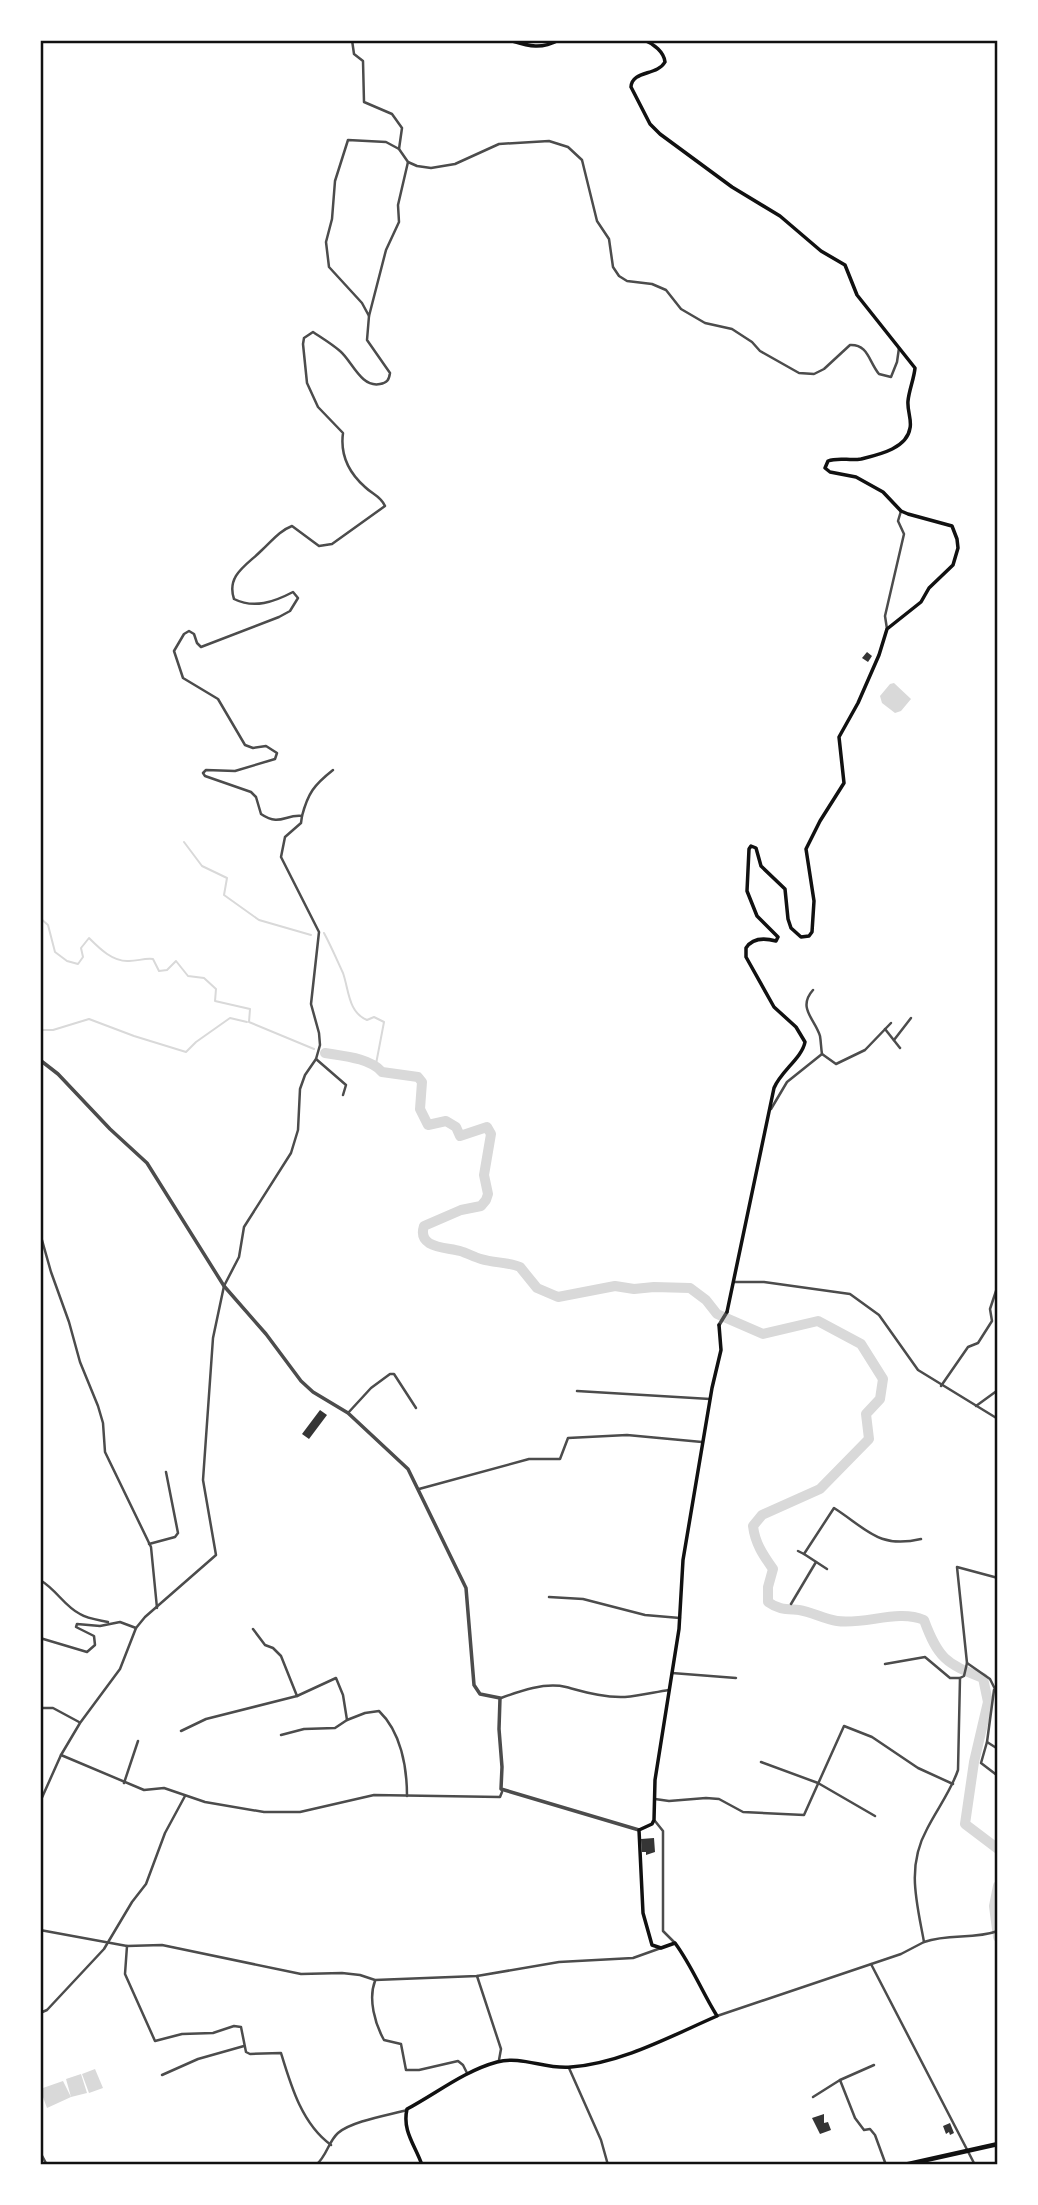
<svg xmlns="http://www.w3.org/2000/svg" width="1038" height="2205" viewBox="0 0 1038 2205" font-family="Jost,sans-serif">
<rect width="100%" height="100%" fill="#fff"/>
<g fill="#d9d9d9">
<path d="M894 683 911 699 901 711 895 713 882 703 880 696 890 684Z"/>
<path d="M95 2069 103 2088 89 2093 82 2074Z"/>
<path d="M81 2074 87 2093 71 2097 47 2108 40 2089 63 2081 71 2097 66 2079Z"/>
</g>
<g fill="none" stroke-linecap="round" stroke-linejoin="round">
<g stroke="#d9d9d9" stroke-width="2">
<path d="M184 842 202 866 227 878 224 895 259 920 311 935"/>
<path d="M40 918 48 925 55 952 67 961 78 964 83 957 81 948 89 938C100 949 113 962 129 961 138 961 144 958 153 959L159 971 167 970 176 961 188 976 204 978 216 989 215 1001 250 1009 249 1022 314 1049"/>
<path d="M324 933C331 946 337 960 343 973 349 990 348 1012 367 1020L374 1017 384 1022 376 1064"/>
<path d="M40 1030H53L89 1019 134 1036 186 1052 196 1042 230 1018 247 1022"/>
</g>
<g stroke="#d9d9d9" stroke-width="10">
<path d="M325 1053C343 1056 370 1058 382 1072L418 1077 422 1082 420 1109 428 1125 446 1121 456 1127 460 1136 487 1127 491 1134 484 1175 488 1194 486 1200 481 1206 461 1210 424 1226C417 1248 445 1247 460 1251 467 1253 474 1257 481 1259 494 1263 508 1262 520 1267L537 1288 558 1297 615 1286 634 1289 654 1287 690 1288 706 1300 717 1314 763 1334 818 1321 861 1344 883 1379 880 1399 866 1414 869 1439 820 1489 762 1515 753 1526C755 1543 763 1555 773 1569L768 1587V1602C779 1610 787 1609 799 1610 812 1612 824 1619 837 1621 865 1625 898 1609 924 1620 938 1658 946 1664 983 1678L988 1702 974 1762 965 1824 998 1849"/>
<path d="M998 1886 994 1906 998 1937"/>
</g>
</g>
<g fill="#353535">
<path d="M867 652 872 656 868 662 862 658Z"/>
<path d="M320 1410 327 1415 309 1439 302 1434Z"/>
<path d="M654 1838 655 1852 646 1855V1852H642L641 1839Z"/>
<path d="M824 2114V2123L828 2122 831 2130 820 2134 812 2118Z"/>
<path d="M950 2123 954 2133 950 2135 949 2132 946 2134 943 2126Z"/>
</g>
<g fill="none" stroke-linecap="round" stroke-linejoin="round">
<g stroke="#4c4c4c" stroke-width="2.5">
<path d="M352 40 354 54 363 61 364 102 392 114 402 128 399 149 408 162 417 166 431 168 455 164 499 144 549 141 568 147 582 160 597 221 609 239 613 267 619 276 627 281 652 284 666 290 681 309 705 323 732 329 752 342 760 351 799 373 814 374 824 369 850 345C868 344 869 362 879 374L891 377 897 362 899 348"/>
<path d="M399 149 386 142 348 140 335 181 332 219 326 242 329 267 362 303 369 316 386 250 399 222 398 205 408 162"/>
<path d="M887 629 885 616 904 534 898 521 901 511"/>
<path d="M302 816C308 793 314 785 333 770"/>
<path d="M813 990C797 1008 815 1019 820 1036 821 1042 821 1048 822 1054"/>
<path d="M885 1029 900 1048"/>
<path d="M894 1040 911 1018"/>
<path d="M316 1059 346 1085 343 1095"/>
<path d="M771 1109 787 1082 822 1054 836 1064 865 1050 891 1023"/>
<path d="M40 1233 51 1272 69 1322 80 1362 98 1406 103 1423 105 1452 151 1547 157 1608"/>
<path d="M734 1282H764L850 1294 879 1315 918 1370 998 1419"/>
<path d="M941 1386 968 1347 978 1343 992 1321 990 1309 998 1285"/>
<path d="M577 1391 710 1399"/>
<path d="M976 1406 998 1390"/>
<path d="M348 1413 371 1388 390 1374H394L416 1408"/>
<path d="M419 1489 529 1459H560L568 1438 627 1435 702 1442"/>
<path d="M149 1544 175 1537 178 1533 166 1472"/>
<path d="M798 1551 804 1554 834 1508C867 1529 878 1549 921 1539"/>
<path d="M804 1554 827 1569"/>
<path d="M40 1580C57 1590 64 1606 80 1614 88 1619 99 1620 108 1622"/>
<path d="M549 1597 583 1599 645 1615 680 1618"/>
<path d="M791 1604 816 1562"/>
<path d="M253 1629 265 1645 273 1648 281 1656 297 1696 336 1678 343 1695 347 1720 365 1713 379 1711C401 1732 407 1767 407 1796"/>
<path d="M40 1638 87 1652 95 1645 94 1636 76 1627 77 1624 100 1626 120 1622 136 1628"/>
<path d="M967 1663 990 1679 998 1695"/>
<path d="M885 1664 925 1657 950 1678H960"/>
<path d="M672 1673 736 1678"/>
<path d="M994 1690 987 1742 981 1763 998 1776"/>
<path d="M501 1698C520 1691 545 1682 566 1687 585 1692 605 1698 625 1697 640 1696 655 1692 669 1690"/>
<path d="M40 1708H53L79 1722"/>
<path d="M181 1731 206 1719 297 1696"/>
<path d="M281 1735 304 1729 335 1728 347 1720"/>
<path d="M987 1742 998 1749"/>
<path d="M61 1755 144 1790 164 1788 205 1802 264 1812H300L374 1795 500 1797 502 1792"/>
<path d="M761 1762 818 1783 875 1816"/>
<path d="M124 1783 138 1741"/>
<path d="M655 1799 669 1801 706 1798 719 1799 743 1812 804 1815 844 1726 872 1737 918 1768 953 1784"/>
<path d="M40 1802 61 1755 80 1723 120 1669 136 1628 145 1617 216 1555 203 1480 213 1338 224 1286 239 1257 244 1227 291 1153 298 1130 300 1089 305 1075 316 1059 320 1045 319 1033 311 1004 319 932 281 857 285 837 301 823 302 816C285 814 280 827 261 814L256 797 251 792 205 776 203 773 206 770 235 771 275 759 277 753 266 746 253 748 245 745 218 699 183 678 174 651 184 634 189 631 194 634 197 643 201 647 279 617 290 611 298 598 293 592C274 602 254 609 234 599 226 575 247 565 262 550 272 541 279 531 292 526L319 546 332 544 385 506C381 496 372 494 365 487 348 472 340 455 343 433L318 407 307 383 303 344 304 338 313 332C322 338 332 344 340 351 352 361 361 388 380 384 387 383 389 380 390 373L367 340 369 316"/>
<path d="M655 1821 663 1831V1931L675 1943"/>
<path d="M40 1930 127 1946 162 1945 301 1974 342 1973 360 1975 375 1980 477 1976 559 1962 633 1958 661 1948"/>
<path d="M924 1942C950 1933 972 1940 998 1931"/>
<path d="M127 1946 125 1974 155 2041 182 2034 213 2033 234 2026 241 2027 246 2052 250 2054 281 2053C291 2086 302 2124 331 2145"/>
<path d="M871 1964 975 2165"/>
<path d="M477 1976 501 2049 499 2060"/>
<path d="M375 1981C368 1999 375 2024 384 2040L401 2044 406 2070H419L458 2061 463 2065 467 2073"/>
<path d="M40 2013 47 2010 104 1949 132 1902 146 1884 165 1833 185 1796"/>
<path d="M717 2016 901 1954 924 1942C917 1903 906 1867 927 1829 937 1809 951 1791 958 1770L960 1678 964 1676 967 1663 957 1567 998 1578"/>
<path d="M569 2068 601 2140 608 2165"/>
<path d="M162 2075 198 2059 244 2046"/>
<path d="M840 2080 874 2065"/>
<path d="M813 2097 840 2080 855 2118 864 2130 870 2129 875 2135 886 2165"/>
<path d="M40 2152 47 2165"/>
<path d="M316 2165C327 2156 328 2142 338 2133 352 2121 389 2115 407 2110"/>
</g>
<g stroke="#4c4c4c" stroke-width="3.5">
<path d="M40 1060 58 1074 110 1129 147 1163 224 1286 266 1334 301 1381 313 1392 348 1413 408 1469 466 1588 474 1685 480 1694 500 1698 499 1729 502 1767 501 1789 639 1830"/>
<path d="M719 1325 727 1312"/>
</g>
<g stroke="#111" stroke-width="3.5">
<path d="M509 40C529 46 540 50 559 40"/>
<path d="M644 40C654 44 664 52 665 62 657 76 632 70 631 87L650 124 660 134 732 187 780 216 821 251 845 265 857 295 915 368C914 379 909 390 908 401 907 410 912 420 910 428 907 449 877 455 861 459 850 461 838 457 828 461L825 468 830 472 856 477 883 492 901 511 908 514 952 526 957 539 958 548 953 565 929 588 921 602 887 629 879 655 858 703 839 737 844 783 820 821 806 849 814 901 812 932 809 936 801 937 791 928 788 919 785 889 761 866 756 848 751 846 749 849 747 891 757 916 778 937 776 941C765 938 753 937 746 948V957L774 1007 796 1027 805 1042C802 1058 781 1071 774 1088L727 1312"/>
<path d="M422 2165C415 2145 402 2131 407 2109 437 2093 464 2071 497 2062 522 2055 546 2070 571 2067 622 2063 671 2036 717 2016 702 1992 692 1966 675 1943L661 1948 652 1945 643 1913 639 1830 652 1824 654 1820 655 1780 679 1629 683 1560 712 1388 721 1350 719 1325"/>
</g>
<path stroke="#111" stroke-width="4.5" d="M904 2165 998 2144"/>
</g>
<rect width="1038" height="2205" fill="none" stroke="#ffffff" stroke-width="84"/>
<rect x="42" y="42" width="954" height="2121" fill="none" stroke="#111" stroke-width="2.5"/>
</svg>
